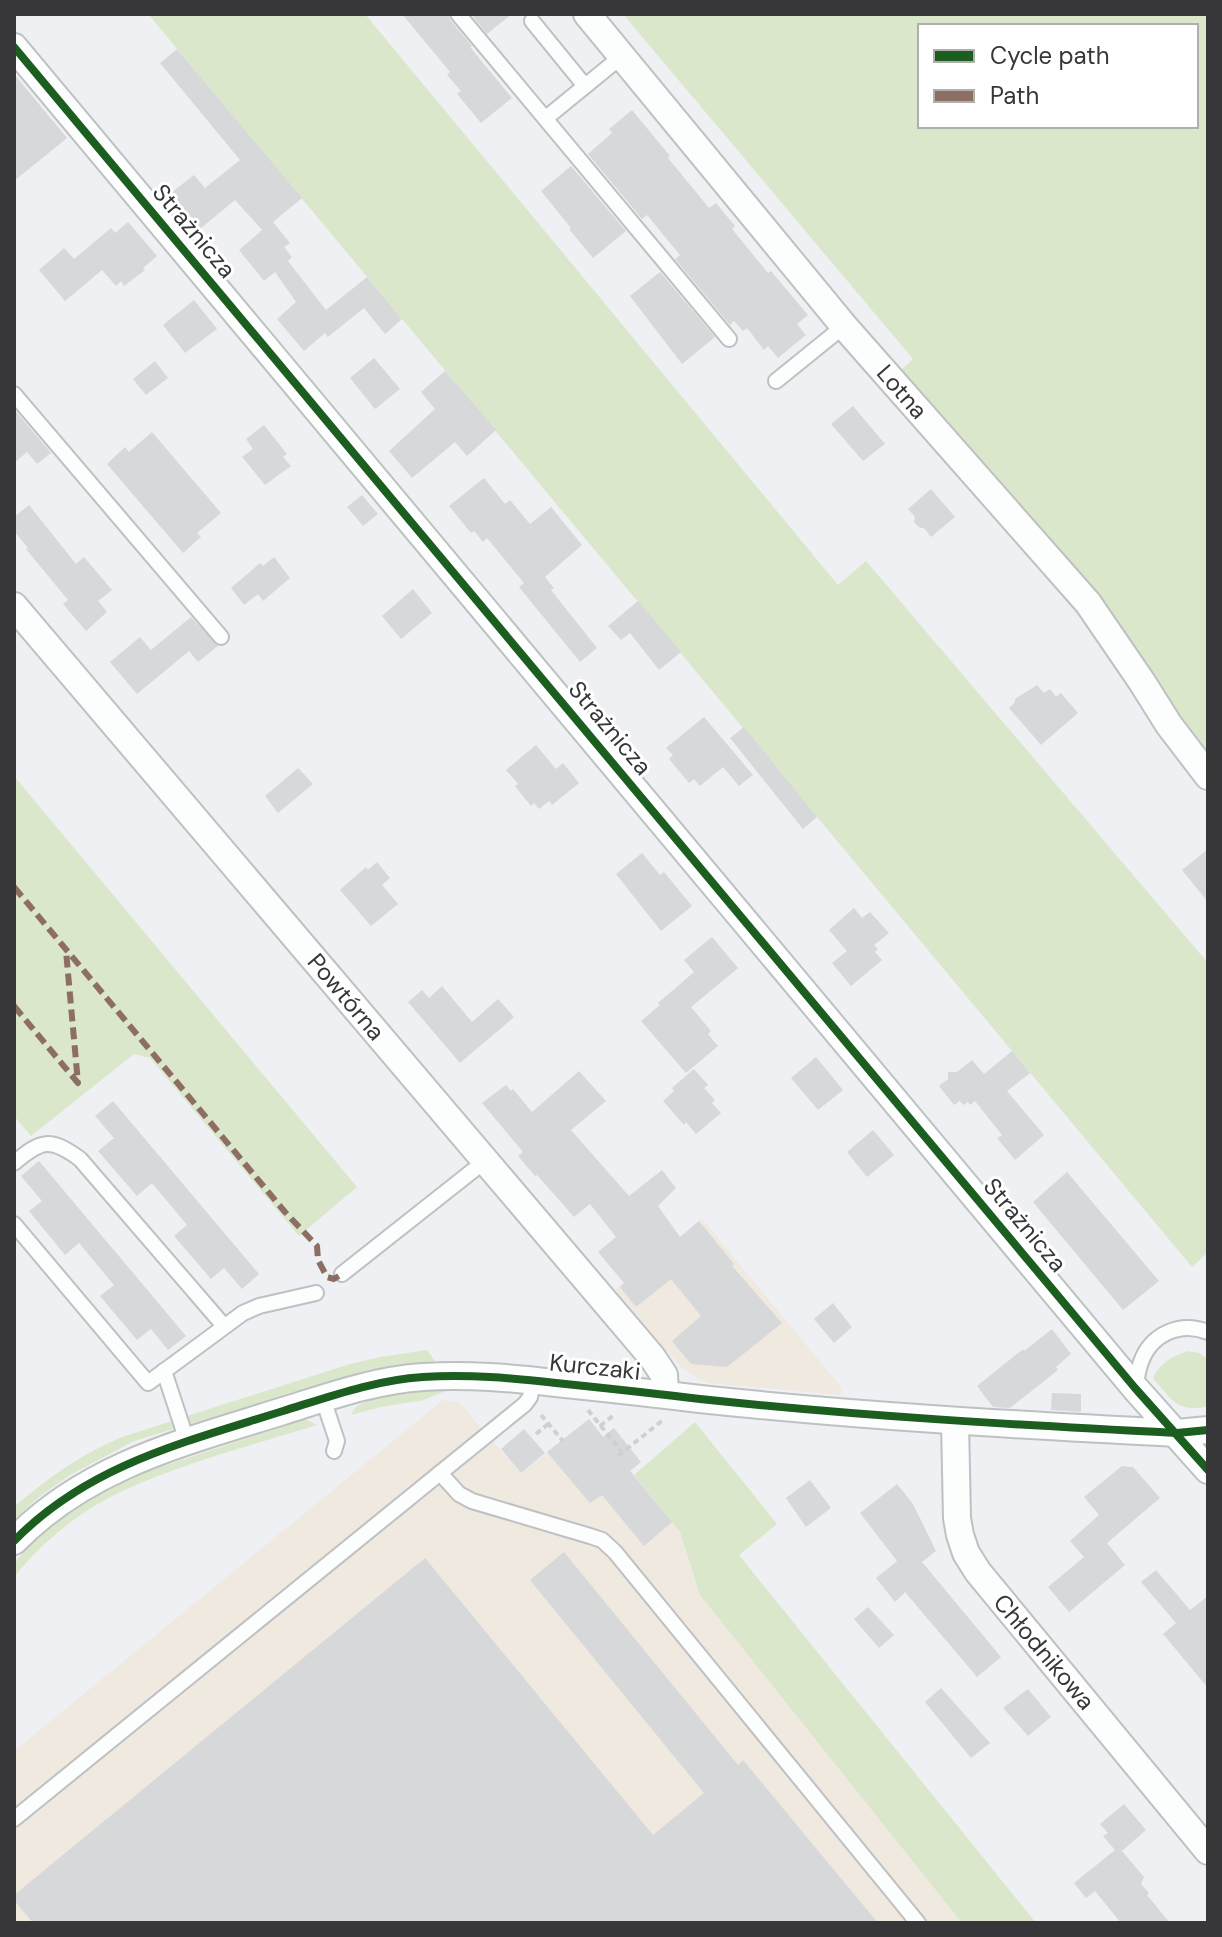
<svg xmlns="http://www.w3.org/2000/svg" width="1222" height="1937" viewBox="0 0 1222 1937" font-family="'DM Sans',sans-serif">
<rect width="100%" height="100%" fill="#eef0f3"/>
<g fill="#efe9e0">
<path d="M702 1219 842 1388 841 1395 709 1383 700 1380 680 1366 615 1290Z"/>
<path d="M443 1400 459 1402 521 1474 589 1419 680 1532 700 1595 962 1923H14V1751Z"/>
</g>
<g fill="#dbe7cb" fill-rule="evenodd">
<path d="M148 14H365L838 585 866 561 1208 963V1252L1192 1267Z"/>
<path d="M623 14H1208V759L898 373 913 359ZM920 26H1196V126H920Z"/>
<path d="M14 776 357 1187 299 1236 150 1058 134 1054 31 1136 14 1116Z"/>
<path d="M427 1350 435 1361 368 1370 134 1441 70 1475 39 1497 14 1520V1507C46 1479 81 1454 122 1437L350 1364 380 1357Z"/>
<path d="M1188 1351 1199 1353 1208 1359V1406C1178 1414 1170 1398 1153 1378 1160 1363 1172 1356 1188 1351Z"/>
<path d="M450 1389 424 1400 381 1407 351 1415C354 1410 354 1408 359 1405 376 1394 429 1390 450 1389Z"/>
<path d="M305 1419 317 1425C254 1445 185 1462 125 1490 82 1509 43 1541 14 1577V1563L36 1539 56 1522 110 1488 140 1474Z"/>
<path d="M695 1422 777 1524 739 1555 1036 1923H962L700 1595 680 1532 634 1475Z"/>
</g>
<g fill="#d7d8da">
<path d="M402 14H448L450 20 472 46 470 47 512 98 481 123 457 94 461 91 447 75 450 72Z"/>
<path d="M471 14H512L487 34Z"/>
<path d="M177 49 302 198 273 222 290 243 284 247 292 257 288 261 326 310 367 277 402 319 385 334 364 308 328 337 325 333 304 351 277 319 296 302 275 272 264 281 239 250 262 230 235 200 200 229 171 193 194 175 205 188 240 160 160 63Z"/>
<path d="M14 74 67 138 14 181Z"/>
<path d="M632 110 670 156 668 158 709 208 716 203 735 226 732 229 768 273 771 271 808 315 797 324 806 335 778 358 768 346 764 350 747 328 743 331 734 321 730 325 675 259 680 255 647 215 642 219 588 154 612 133 609 129Z"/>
<path d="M571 166 626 231 593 258 569 229 571 228 541 191Z"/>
<path d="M128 222 157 256 143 268 145 270 124 286 121 281 116 286 102 270 65 301 39 270 64 248 74 259 111 228 115 233Z"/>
<path d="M660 272 715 337 682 364 630 296Z"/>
<path d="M194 300 217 329 185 353 163 325Z"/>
<path d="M374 358 400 389 375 409 350 378Z"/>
<path d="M155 361 168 378 146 395 133 379Z"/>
<path d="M445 371 496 430 467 456 455 442 412 478 389 451 435 409 421 392Z"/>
<path d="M853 406 885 444 863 461 831 424Z"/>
<path d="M14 409 51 453 37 464 27 452 14 463Z"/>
<path d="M264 425 287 454 283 457 291 466 265 485 242 457 253 449 246 439Z"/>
<path d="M152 432 221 513 197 533 201 537 183 553 107 464 125 447 129 452Z"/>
<path d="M484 478 505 504 510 500 530 524 551 507 582 545 545 577 554 588 551 590 597 648 580 662 519 587 524 583 487 538 483 542 474 531 471 533 449 506Z"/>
<path d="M931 489 955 517 931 537 924 528H920L914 522 915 517 908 509Z"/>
<path d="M362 495 378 514 363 526 347 507Z"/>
<path d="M29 505 76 564 84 557 112 590 98 601 107 612 86 631 63 604 68 600 26 549 28 548 14 531V517Z"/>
<path d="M274 557 290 578 263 601 258 594 244 605 231 588 260 563 263 566Z"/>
<path d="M413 589 432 613 401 639 382 616Z"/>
<path d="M638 601 681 652 659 670 630 633 621 640 608 626Z"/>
<path d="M191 617 218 646 198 662 189 651 137 694 110 662 140 637 151 650Z"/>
<path d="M1037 685 1044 693 1050 689 1056 697 1061 693 1078 713 1041 745 1009 708 1015 702V699Z"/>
<path d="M704 717 753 775 739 786 723 767 700 786 694 779 689 783 669 759 673 755 666 748Z"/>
<path d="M744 727 817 817 803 829 730 738Z"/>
<path d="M536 745 556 769 563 763 579 783 552 805 549 801 539 809 534 803 531 806 515 786 518 784 506 770Z"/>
<path d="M298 768 313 784 278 813 265 796Z"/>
<path d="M1208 849V902L1182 870Z"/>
<path d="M642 853 660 875 664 872 692 906 661 931 616 874Z"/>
<path d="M377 862 390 878 382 885 398 904 371 926 340 890 366 867 368 870Z"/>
<path d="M854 908 862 918 870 912 889 933 874 945 878 949 875 952 882 960 851 986 832 963 847 951 829 930Z"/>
<path d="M712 937 738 968 691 1007 711 1031 708 1034 718 1046 686 1073 641 1021 660 1005 658 1003 694 972 684 960Z"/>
<path d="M442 986 472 1022 498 999 514 1017 460 1063 408 1002 422 990 429 998Z"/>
<path d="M1012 1051 1030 1073 1007 1091 1044 1135 1015 1160 997 1138 1002 1135 975 1101 970 1105 968 1102 963 1105 960 1101 954 1105 939 1086 948 1079V1072H957L972 1060 984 1074Z"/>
<path d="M816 1057 843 1090 818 1110 791 1078Z"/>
<path d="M694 1069 708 1085 704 1088 715 1100 712 1103 721 1113 696 1134 686 1122 684 1125 663 1101 674 1091 672 1088Z"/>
<path d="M579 1071 606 1101 571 1130 629 1196 662 1170 676 1188 658 1206 680 1237 699 1221 734 1264 732 1266 782 1323 727 1367 691 1364 672 1341 701 1316 671 1279 636 1307 620 1287 624 1283 598 1252 616 1237 590 1204 574 1217 537 1175 535 1176 518 1156 523 1152 482 1103 506 1085 511 1091 513 1089 532 1112Z"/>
<path d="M113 1101 259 1274 242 1289 224 1268 211 1279 174 1236 187 1225 152 1183 137 1196 98 1151 114 1138 95 1116Z"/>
<path d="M873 1130 894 1155 867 1177 847 1152Z"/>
<path d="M39 1161 186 1336 168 1350 151 1329 137 1340 100 1296 114 1285 79 1243 65 1255 29 1211 42 1201 21 1176Z"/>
<path d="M1067 1172 1159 1281 1123 1310 1033 1202Z"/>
<path d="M833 1303 852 1327 834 1343 814 1319Z"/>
<path d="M1052 1329 1071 1354 1056 1367 1058 1370 1010 1408 993 1407 977 1386 1023 1349 1024 1351Z"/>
<path d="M1052 1393 1081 1394V1412L1051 1410Z"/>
<path d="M589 1419 603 1437 614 1428 641 1462 630 1471 672 1522 644 1546 602 1495 590 1503 547 1452Z"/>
<path d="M524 1429 545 1453 521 1473 501 1449Z"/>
<path d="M1122 1466 1133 1467 1160 1498 1107 1543 1125 1565 1069 1612 1048 1587 1084 1557 1070 1541 1099 1515 1084 1497Z"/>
<path d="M810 1480 831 1508 806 1527 786 1498Z"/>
<path d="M897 1484 913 1504 936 1551 922 1562 1001 1657 977 1677 905 1592 895 1602 876 1578 897 1561 860 1513Z"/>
<path d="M564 1552 738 1765 743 1760 878 1923H33L14 1900V1895L425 1558 653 1835 704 1793 530 1580Z"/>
<path d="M1156 1570 1190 1610 1208 1596V1688L1163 1634 1176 1623 1141 1582Z"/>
<path d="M868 1607 894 1635 879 1648 854 1619Z"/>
<path d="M941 1688 990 1743 971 1758 925 1702Z"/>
<path d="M1028 1689 1051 1717 1028 1736 1003 1708Z"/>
<path d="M1124 1804 1146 1830 1122 1851 1144 1877 1141 1884 1149 1893 1147 1895 1170 1923H1121L1095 1891 1086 1898 1074 1883 1115 1850 1103 1836 1108 1833 1100 1824Z"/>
</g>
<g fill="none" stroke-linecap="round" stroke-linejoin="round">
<g stroke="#bec0c2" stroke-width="18">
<g id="lane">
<path d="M458 14 729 339"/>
<path d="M532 21 585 86"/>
<path d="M546 118 622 56"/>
<path d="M776 381 844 326"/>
<path d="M14 394 221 637"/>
<path d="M14 1163C41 1140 50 1137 80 1159L224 1326"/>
<path d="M14 1224 148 1383 243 1313 259 1306 316 1293"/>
<path d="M342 1274 485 1161"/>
<path d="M164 1371 187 1441"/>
<path d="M1135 1387C1137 1379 1138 1370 1141 1362 1151 1334 1180 1321 1208 1332"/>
<path d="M323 1399 337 1441 334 1451"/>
<path d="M440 1473 459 1494 472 1501 590 1536 602 1540 615 1552 918 1923"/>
<path d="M14 1819 525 1404 530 1397 533 1380"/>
</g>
</g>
<g stroke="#bec0c2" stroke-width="30">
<g id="street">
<path d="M587 14 844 326 1088 603 1142 682 1169 725 1208 776"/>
<path d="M14 47 1135 1388 1208 1470"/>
<path d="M14 606 652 1357 664 1375 665 1394"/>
<path d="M955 1422 957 1518 960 1535 966 1553 978 1572 1208 1851"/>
<path d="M14 1541C88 1465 185 1442 283 1411 328 1397 375 1380 423 1377 468 1374 512 1378 556 1383 604 1388 652 1393 700 1399 859 1416 1018 1425 1177 1433L1208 1430"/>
</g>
</g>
<g stroke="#cfd0d0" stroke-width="4" stroke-dasharray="6 4" stroke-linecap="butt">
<path d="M588 1410 622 1452"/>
<path d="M541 1415 563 1441"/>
<path d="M600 1426 614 1415"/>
<path d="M536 1434 548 1424"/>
<path d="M618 1456 663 1420"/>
</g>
<use href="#lane" stroke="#fcfdfd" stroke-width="14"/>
<use href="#street" stroke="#fcfdfd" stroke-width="26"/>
<g stroke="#8d6e63" stroke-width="6" stroke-dasharray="12 6" stroke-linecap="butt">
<path d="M14 887 285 1212 317 1246 318 1260 327 1277 334 1279 342 1274"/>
<path d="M14 1006 78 1083 66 951"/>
</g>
<g stroke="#fff" stroke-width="13">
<g id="cycleway">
<path d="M14 47 1135 1388 1208 1470"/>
<path d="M14 1541C88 1465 185 1442 283 1411 328 1397 375 1380 423 1377 468 1374 512 1378 556 1383 604 1388 652 1393 700 1399 859 1416 1018 1425 1177 1433L1208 1430"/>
</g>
</g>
<use href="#cycleway" stroke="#1b5e20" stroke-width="8"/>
</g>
<g text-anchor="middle" stroke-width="6" stroke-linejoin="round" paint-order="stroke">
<g font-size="24" fill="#373739" stroke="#fff">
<text transform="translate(194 231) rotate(50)" y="8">Strażnicza</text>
<text transform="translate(902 392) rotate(49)" y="8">Lotna</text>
<text transform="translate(610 728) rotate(50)" y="8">Strażnicza</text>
<text transform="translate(346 997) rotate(50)" y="8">Powtórna</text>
<text transform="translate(1025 1225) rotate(50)" y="8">Strażnicza</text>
<text transform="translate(595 1367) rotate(6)" y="8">Kurczaki</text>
<text transform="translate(1044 1652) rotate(50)" y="8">Chłodnikowa</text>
</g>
</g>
<rect width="1222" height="1937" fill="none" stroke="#373739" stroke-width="32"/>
<rect x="918" y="24" width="280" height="104" fill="#ffffff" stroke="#afafb0" stroke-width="2"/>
<rect x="934" y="50" width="40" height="12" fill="#1b5e20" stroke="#afafb0" stroke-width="2"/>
<text x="990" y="64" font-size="24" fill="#373739">Cycle path</text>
<rect x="934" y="90" width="40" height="12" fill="#8d6e63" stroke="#afafb0" stroke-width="2"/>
<text x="990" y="104" font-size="24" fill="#373739">Path</text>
</svg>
